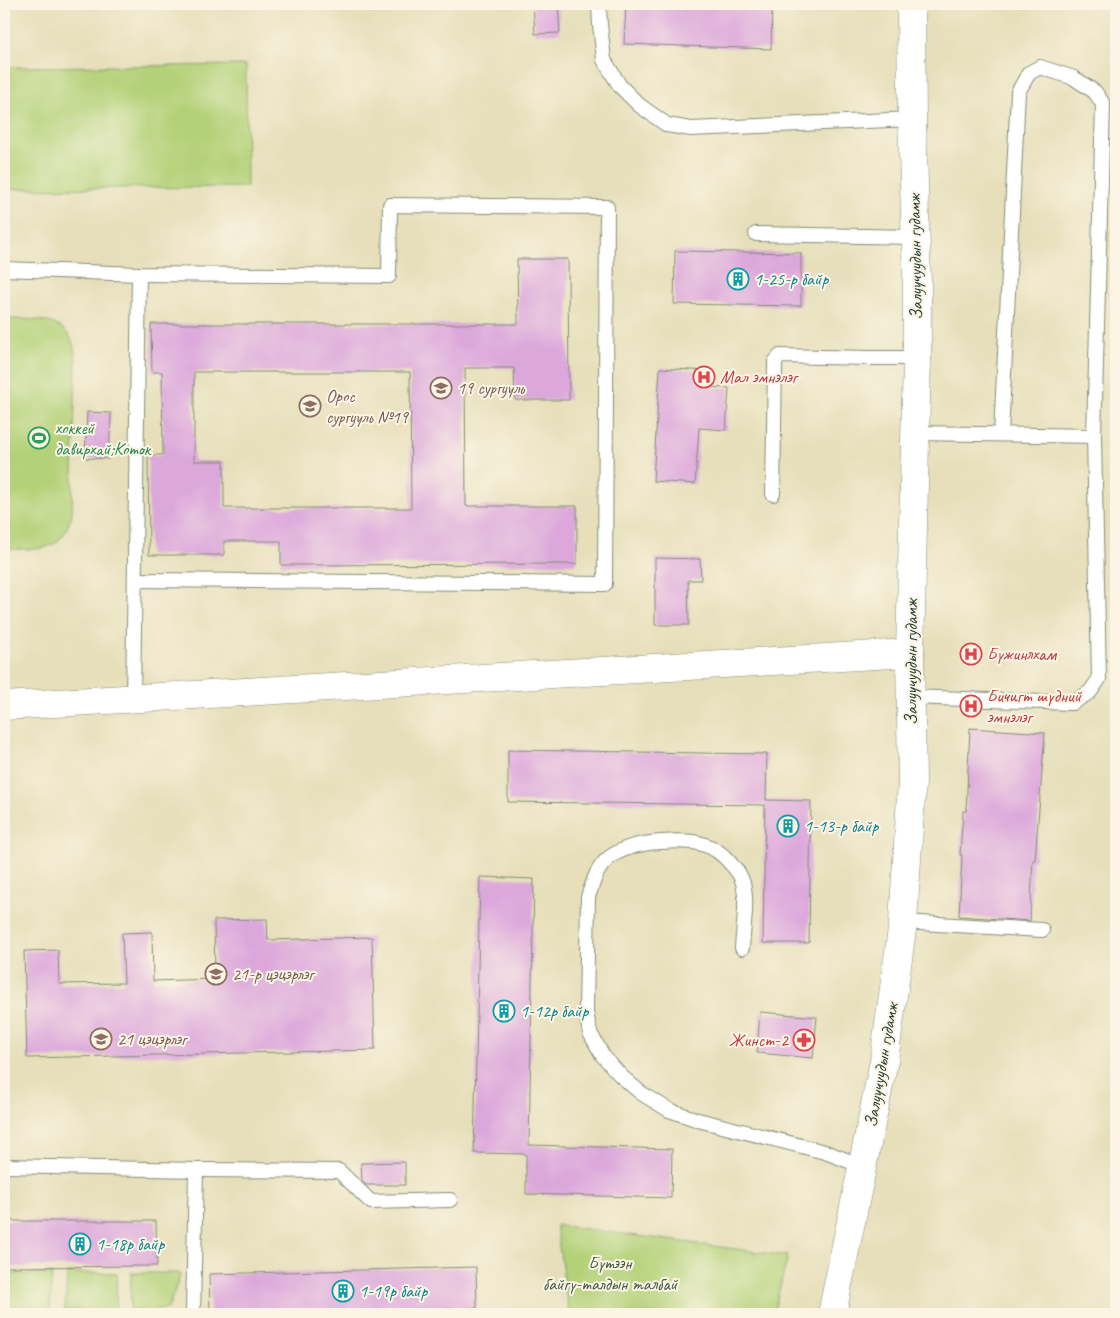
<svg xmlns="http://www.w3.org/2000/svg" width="1120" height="1318" viewBox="0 0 1120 1318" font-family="Caveat,sans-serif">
<rect width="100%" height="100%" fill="#fcf5e5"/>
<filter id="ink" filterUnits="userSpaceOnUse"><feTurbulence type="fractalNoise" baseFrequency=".02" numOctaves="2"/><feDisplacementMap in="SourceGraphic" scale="10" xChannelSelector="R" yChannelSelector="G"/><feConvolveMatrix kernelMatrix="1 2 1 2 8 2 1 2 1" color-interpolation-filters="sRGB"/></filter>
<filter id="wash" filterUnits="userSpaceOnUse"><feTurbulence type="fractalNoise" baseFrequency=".0096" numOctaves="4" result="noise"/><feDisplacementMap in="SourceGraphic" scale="20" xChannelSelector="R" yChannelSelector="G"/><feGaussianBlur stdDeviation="1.12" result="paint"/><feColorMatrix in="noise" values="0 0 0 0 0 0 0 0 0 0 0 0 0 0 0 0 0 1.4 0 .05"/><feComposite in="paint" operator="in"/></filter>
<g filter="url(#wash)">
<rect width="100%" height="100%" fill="#e6dfba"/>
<g fill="#b3d178" stroke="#698756">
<path d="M246 65 247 187 4 189V67Z"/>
<path d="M4 319C24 320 52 316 67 333 74 340 75 353 76 362L72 513C62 555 39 549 4 549Z"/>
<path d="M556 1225 788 1256 773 1314H569Z"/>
<path d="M67 1273H117L116 1310H65Z"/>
<path d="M131 1273H181L168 1309 130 1310Z"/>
<path d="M4 1274H52L50 1310 4 1311Z"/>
</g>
<g id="blocks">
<g fill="#dca7db" fill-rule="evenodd">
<path d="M533 4H558L560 33 535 34Z"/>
<path d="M626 4H692L772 6 771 49 624 44Z"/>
<path d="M675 251 801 253V306L674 304Z"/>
<path d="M517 259H568L569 400H515L514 368H465L466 506H577V564L281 565V541H224V555H149L148 455H163L162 372H152L151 324H518ZM194 372H410L411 508H224V461H194Z"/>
<path d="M660 368 707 371 706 387 729 388 726 430 699 428 695 484 653 481Z"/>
<path d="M87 412 111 413 109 459 85 458Z"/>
<path d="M655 558 700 559 701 580H688L689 625H655Z"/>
<path d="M970 728 1045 733 1035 860H1033L1030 921 959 916 962 855H960L963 811H966Z"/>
<path d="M508 750 767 754 766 800 811 801 809 943H763L765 805 508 802Z"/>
<path d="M480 877 534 879 529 1145 672 1149 671 1198 526 1194V1154L474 1153Z"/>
<path d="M267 919 268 940 372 937 375 1050 27 1058 24 951 58 950 59 984 124 983 122 933 152 932 153 981 215 979 214 920Z"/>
<path d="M760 1012 817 1017 813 1058 757 1053Z"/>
<path d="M405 1162V1185H366L362 1181 361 1163Z"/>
<path d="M4 1221H156L157 1266 4 1267Z"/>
<path d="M476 1267 477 1308 210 1314 209 1274Z"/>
</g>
</g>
</g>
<g filter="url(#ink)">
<use href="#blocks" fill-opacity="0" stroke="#828e77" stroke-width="1"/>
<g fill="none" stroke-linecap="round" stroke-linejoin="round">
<g stroke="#828e77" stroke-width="16">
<g id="lane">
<path d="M599 4 600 25 604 60 620 86 639 105 667 125 691 129 912 119"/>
<path d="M756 234 916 237"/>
<path d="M4 269 139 274 389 276 390 205 607 207 605 584 135 580"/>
<path d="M1001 434 1018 92 1029 73 1040 67 1074 78 1095 92 1103 104 1094 436"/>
<path d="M773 494 775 362 780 356 868 358H917"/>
<path d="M911 697 1072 703 1090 692 1099 679 1094 436 915 433"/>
<path d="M133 699 139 274"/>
<path d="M903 922 1042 930"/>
<path d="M742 948C743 929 748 902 743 883 741 876 736 869 731 864 712 840 689 840 661 842 644 843 624 847 610 857 597 867 593 882 588 897L586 1012 590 1033 603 1056 621 1076 641 1093 669 1110 698 1120 825 1152 862 1166"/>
<path d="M4 1166 196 1170 339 1171 371 1202 450 1200"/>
<path d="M193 1314 196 1170"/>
</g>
</g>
<g stroke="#828e77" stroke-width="29">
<g id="street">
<path d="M4 706 910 653"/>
<path d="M832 1314 884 1061 903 922 912 782 910 653 917 358V282L912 119 911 4"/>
</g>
</g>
<use href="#lane" stroke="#fff" stroke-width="14"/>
<use href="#street" stroke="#fff" stroke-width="28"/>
</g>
</g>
<defs>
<g id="building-ring" transform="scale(1.125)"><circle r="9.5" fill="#fcf5e5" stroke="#0f9aa8" stroke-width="1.5"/><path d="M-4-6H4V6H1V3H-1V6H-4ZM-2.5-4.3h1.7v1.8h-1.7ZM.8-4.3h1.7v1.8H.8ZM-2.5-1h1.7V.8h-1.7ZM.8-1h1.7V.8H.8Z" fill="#0f9aa8"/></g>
<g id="hospital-ring" transform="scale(1.125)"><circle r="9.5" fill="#fcf5e5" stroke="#e0444e" stroke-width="1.5"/><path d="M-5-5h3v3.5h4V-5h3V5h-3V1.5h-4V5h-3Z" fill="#e0444e"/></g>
<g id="school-ring" transform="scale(1.125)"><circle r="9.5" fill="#fcf5e5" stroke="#8d6e63" stroke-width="1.5"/><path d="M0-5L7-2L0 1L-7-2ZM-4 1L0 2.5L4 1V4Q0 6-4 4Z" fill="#8d6e63"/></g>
<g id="stadium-ring" transform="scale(1.125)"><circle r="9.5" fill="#fcf5e5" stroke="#2e9e5b" stroke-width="1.5"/><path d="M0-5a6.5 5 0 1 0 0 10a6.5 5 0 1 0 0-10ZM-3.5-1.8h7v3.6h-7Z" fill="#2e9e5b"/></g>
<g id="pharmacy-ring" transform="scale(1.125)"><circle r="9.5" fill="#fcf5e5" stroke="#e0444e" stroke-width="1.5"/><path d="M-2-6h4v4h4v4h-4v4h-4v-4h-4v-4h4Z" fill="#e0444e"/></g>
</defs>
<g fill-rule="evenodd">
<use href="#building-ring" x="738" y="279"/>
<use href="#hospital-ring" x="704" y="377"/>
<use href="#school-ring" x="441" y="388"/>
<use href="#school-ring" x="310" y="406"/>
<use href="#stadium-ring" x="39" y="438"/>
<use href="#hospital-ring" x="971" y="654"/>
<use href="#hospital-ring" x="971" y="706"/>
<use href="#building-ring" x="788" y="826"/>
<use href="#school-ring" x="216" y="974"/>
<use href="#building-ring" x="504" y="1011"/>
<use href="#school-ring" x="101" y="1039"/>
<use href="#pharmacy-ring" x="804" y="1040"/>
<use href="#building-ring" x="80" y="1244"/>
<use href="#building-ring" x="343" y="1291"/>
</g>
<g text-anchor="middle" stroke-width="4" stroke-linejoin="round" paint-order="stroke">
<g font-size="18" fill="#1f3d34" stroke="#fcf5e5">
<text transform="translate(915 257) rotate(-91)" y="6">Залуучуудын гудамж</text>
<text transform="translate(911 662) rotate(-90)" y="6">Залуучуудын гудамж</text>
<text transform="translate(881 1065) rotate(-80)" y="6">Залуучуудын гудамж</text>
</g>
<g font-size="18" fill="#0d838f" stroke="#fcf5e5" text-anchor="start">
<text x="754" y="285">1-25-р байр</text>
<text x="804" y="832">1-13-р байр</text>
<text x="520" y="1017">1-12р байр</text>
<text x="96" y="1250">1-18р байр</text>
<text x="359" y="1297">1-19р байр</text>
</g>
<g font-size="18" fill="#be3a42" stroke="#fcf5e5" text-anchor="start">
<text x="720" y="383">Мал эмнэлэг</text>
<text x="987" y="660">Бүжинлхам</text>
<text x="987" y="702">Бичигт шүдний<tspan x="987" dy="21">эмнэлэг</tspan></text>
<text x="788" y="1046" text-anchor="end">Жинст-2</text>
</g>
<g font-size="18" fill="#785e54" stroke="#fcf5e5" text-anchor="start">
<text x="457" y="394">19 сургууль</text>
<text x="326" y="402">Орос<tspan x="326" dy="21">сургууль №19</tspan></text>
<text x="232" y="980">21-р цэцэрлэг</text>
<text x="117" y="1045">21 цэцэрлэг</text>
</g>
<g font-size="18" fill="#27864d" stroke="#fcf5e5" text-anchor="start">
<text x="55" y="434">хоккей<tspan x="55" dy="21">давирхай;Коток</tspan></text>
</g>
<g font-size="18" fill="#3d5b42" stroke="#fcf5e5">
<text x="610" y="1269">Бүтээн<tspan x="610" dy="21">байгү-талдын талбай</tspan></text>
</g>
</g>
<rect width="1120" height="1318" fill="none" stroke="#fcf5e5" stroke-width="20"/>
</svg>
